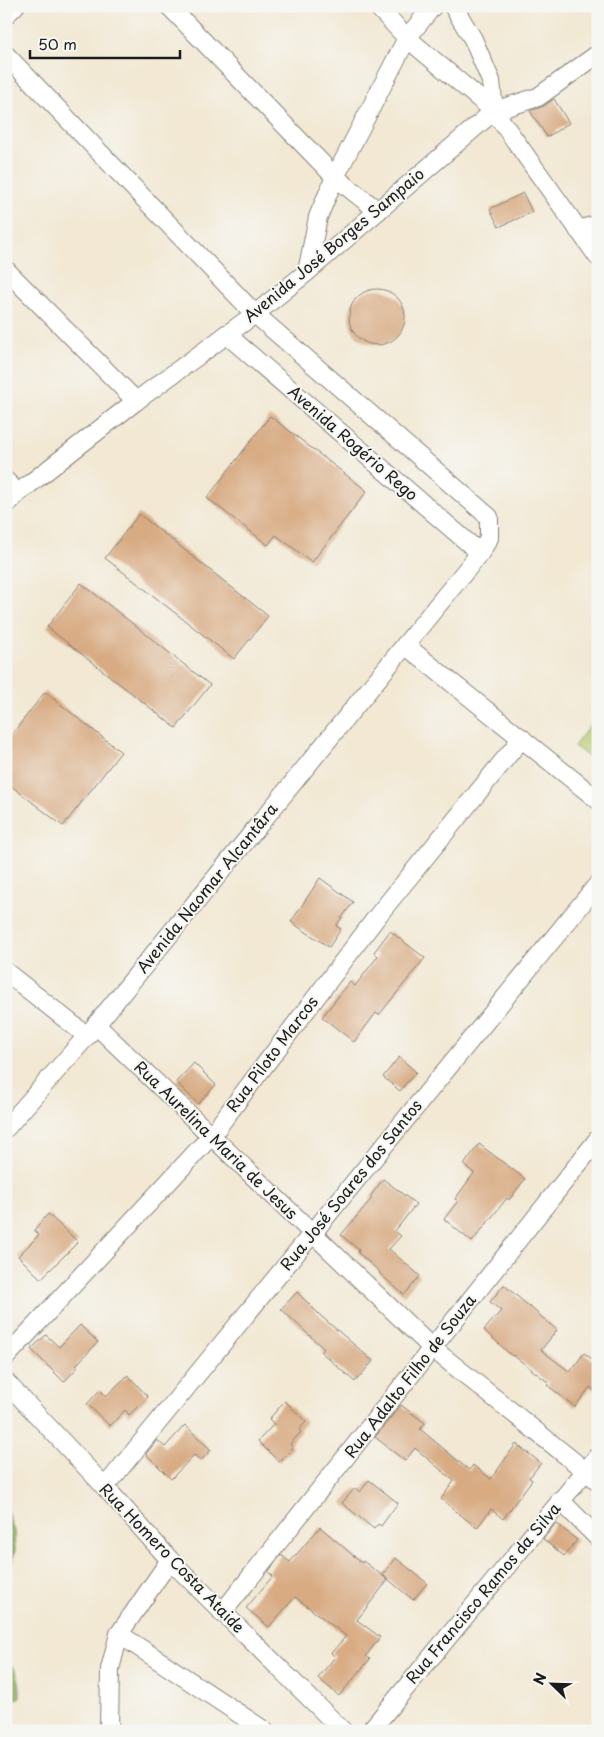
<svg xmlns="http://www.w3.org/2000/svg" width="604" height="1737" viewBox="0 0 604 1737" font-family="'Playpen Sans',sans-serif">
<rect width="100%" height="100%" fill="#f6f6f2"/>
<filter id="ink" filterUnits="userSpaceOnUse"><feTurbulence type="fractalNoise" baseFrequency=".02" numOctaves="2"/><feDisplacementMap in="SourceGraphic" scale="10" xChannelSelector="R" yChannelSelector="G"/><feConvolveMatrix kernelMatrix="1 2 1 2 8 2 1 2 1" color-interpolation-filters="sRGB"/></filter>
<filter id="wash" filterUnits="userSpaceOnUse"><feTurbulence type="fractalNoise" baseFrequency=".0096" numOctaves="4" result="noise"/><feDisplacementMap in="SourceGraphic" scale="20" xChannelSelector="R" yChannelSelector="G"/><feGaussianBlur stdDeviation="1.12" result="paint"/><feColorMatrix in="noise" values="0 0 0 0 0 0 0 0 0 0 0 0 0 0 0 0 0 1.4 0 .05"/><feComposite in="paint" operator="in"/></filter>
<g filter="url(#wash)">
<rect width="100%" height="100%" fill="#f2e8d3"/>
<path fill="#b8c96c" stroke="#6a7244" d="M598 715V764L574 746Z"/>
<g fill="#92ad60" stroke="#57643e">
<path d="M6 1509 14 1531 15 1550 6 1585Z"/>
<path d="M6 1660C19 1671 20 1682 20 1697L6 1703Z"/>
</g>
<g id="blocks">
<g fill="#d8ab83">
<path d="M554 99 569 123 547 137 530 111 544 106Z"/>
<path d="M523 193 532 212 499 227 490 209Z"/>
<circle cx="377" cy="317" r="28"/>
<path d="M270 416 367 491 312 562 276 535 268 545 207 498Z"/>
<path d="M139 514 268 616 234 659 105 558Z"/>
<path d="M81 583 210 685 176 728 47 627Z"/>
<path d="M45 692 121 752 63 826 6 782V742Z"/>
<path d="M320 878 353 902 336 926 341 929 329 947 291 922Z"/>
<path d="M390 931 425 958 379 1015 376 1013 354 1042 322 1017 350 982 355 986 378 956 374 952Z"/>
<path d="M399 1057 416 1072 400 1091 383 1077Z"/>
<path d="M194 1063 216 1085 198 1104 176 1082Z"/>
<path d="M479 1144 525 1179 509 1200 507 1198 472 1242 444 1219 458 1201 455 1199 474 1173 464 1165Z"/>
<path d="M383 1179 416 1204 395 1231 401 1236 389 1249 420 1276 404 1295 379 1273 380 1272 358 1253 359 1250 341 1235 372 1198 370 1197Z"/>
<path d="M48 1214 78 1242 41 1279 18 1256 39 1235 34 1230Z"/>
<path d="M504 1285 557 1330 541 1350 570 1372 584 1353 598 1364V1393L590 1387 575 1407 547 1385 549 1383 513 1355 512 1356 484 1330 501 1311 490 1302Z"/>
<path d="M297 1292 322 1317 373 1361 355 1382 321 1352 324 1349 281 1309Z"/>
<path d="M80 1325 98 1342 76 1365 78 1367 64 1382 31 1349 46 1335 59 1347Z"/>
<path d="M128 1375 148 1397 129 1415 125 1410 110 1426 87 1404 100 1390 106 1396Z"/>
<path d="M285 1401 306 1422 299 1430 301 1432 290 1444 293 1448 279 1462 258 1441 274 1424 269 1419Z"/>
<path d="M401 1405 425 1423 420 1429 469 1470 473 1465 491 1479 516 1444 541 1463 529 1478 532 1480 503 1519 491 1509 477 1528 441 1499 454 1481 415 1448 405 1461 375 1437Z"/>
<path d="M185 1425 211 1450 201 1461 194 1455 171 1479 146 1454 157 1440 165 1447Z"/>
<path d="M369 1480 398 1503 381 1526 378 1524 374 1529 342 1503 355 1488 360 1492Z"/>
<path d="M556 1523 577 1540 564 1556 543 1539Z"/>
<path d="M320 1527 362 1563 363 1561 388 1580 357 1620 380 1637 366 1656 370 1659 339 1696 318 1678 335 1657 331 1653 346 1636 295 1597 269 1627 246 1608 273 1576 268 1572 281 1555 290 1562Z"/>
<path d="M396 1558 427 1583 413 1600 383 1575Z"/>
</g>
</g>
</g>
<g filter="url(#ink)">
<use href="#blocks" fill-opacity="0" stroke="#878278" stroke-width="1"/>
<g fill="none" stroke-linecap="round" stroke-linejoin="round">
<g stroke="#878278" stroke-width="20">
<g id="street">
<path d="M169 6 335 177 378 211"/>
<path d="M377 6 407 38 494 111"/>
<path d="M453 6 473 39 491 81 494 111 598 257"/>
<path d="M6 15 15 6"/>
<path d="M6 55 255 314 489 517V538L480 553 87 1036 6 1128"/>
<path d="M578 230 598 224"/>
<path d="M6 270 136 401"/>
<path d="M307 272 318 217 335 177 407 38 433 6"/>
<path d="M226 334 480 553"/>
<path d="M6 481 18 493"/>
<path d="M6 505 18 493 136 401 255 314 307 272 494 111 538 97 598 54"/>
<path d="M405 645C469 697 534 748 598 800"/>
<path d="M6 972 87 1036"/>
<path d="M96 1025 432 1348 598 1481"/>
<path d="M6 1357 211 1136 379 914 522 738"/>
<path d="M6 1382 105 1487 170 1560 343 1731"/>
<path d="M105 1487 598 884"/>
<path d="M560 1500 598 1538"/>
<path d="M222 1613 598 1139"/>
<path d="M119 1634 265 1731"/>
<path d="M109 1731 110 1669 119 1634 170 1560"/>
<path d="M370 1731 598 1456"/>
</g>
</g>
<use href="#street" stroke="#fff" stroke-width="18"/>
</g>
</g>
<g text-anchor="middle" stroke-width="4" stroke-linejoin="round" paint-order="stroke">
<g font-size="16" fill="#1c1c1c" stroke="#f6f6f2">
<text transform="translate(334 245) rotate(-40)" y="6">Avenida José Borges Sampaio</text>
<text transform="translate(353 443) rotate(41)" y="6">Avenida Rogério Rego</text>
<text transform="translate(207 888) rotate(-51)" y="6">Avenida Naomar Alcantâra</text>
<text transform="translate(272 1054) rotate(-53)" y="6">Rua Piloto Marcos</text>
<text transform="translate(216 1140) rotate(44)" y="6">Rua Aurelina Maria de Jesus</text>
<text transform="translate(351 1185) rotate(-51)" y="6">Rua José Soares dos Santos</text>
<text transform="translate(410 1376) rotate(-52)" y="6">Rua Adalto Filho de Souza</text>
<text transform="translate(172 1558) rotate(46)" y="6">Rua Homero Costa Ataide</text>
<text transform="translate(483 1593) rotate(-50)" y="6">Rua Francisco Ramos da Silva</text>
</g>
</g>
<rect width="604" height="1737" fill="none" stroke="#f6f6f2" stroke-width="25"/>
<g transform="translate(552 1684) rotate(293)" stroke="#f6f6f2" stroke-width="4" paint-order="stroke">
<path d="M0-4L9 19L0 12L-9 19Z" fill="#1c1c1c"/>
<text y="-8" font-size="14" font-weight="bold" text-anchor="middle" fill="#1c1c1c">N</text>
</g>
<path d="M30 50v8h150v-8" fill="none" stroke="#1c1c1c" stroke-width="2.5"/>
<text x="38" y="50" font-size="15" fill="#1c1c1c" stroke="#f6f6f2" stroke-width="4" paint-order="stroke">50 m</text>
</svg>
